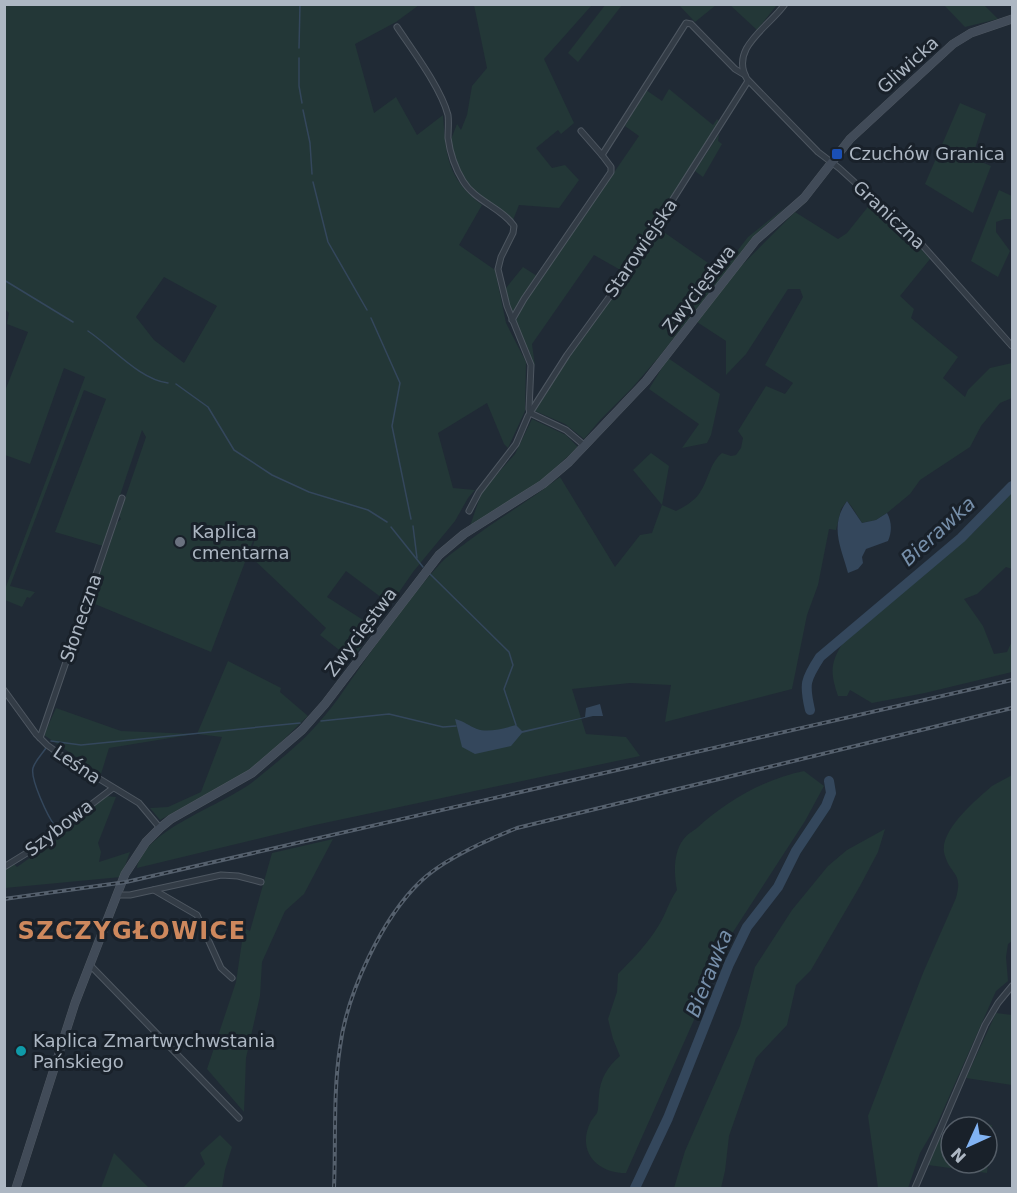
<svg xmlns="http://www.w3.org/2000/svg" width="1017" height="1193" viewBox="0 0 1017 1193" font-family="'DejaVu Sans',sans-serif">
<rect width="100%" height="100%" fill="#202a35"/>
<g fill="#233737" fill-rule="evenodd">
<path d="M606 4 622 5 578 62 568 53Z"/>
<path d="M5 5H419L396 22 355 44 374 113 396 97 417 135 443 115C446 156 447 178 482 205L459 245 495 270 506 323 526 362 525 411 508 448 504 444 487 403 438 433 453 488 475 490 468 498 455 521 413 572 352 660 320 635 326 628 250 556 259 525 211 652 90 602 117 523 121 519 119 516 146 437 142 430 103 546 55 532 106 399 84 390 10 586 35 592 30 598 27 597 22 607 5 600 4 592 85 377 64 368 30 464 5 455V391L28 332 7 324 9 313 5 309ZM164 277 217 306 184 363 154 340 136 317ZM346 571 382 598 371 625 327 597Z"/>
<path d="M474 5H592L544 59 574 123 561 134 558 130 536 148 552 168 565 165 579 180 559 208 519 205 513 220 484 201 465 181 454 158 450 142 457 124 461 130 467 115 472 86 487 68Z"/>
<path d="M679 5H716L695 22Z"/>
<path d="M773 5 776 6 757 30 730 5Z"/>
<path d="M944 5H984L998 19 965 27Z"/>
<path d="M669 89 713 125 717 119 720 123 624 272 594 255 532 344 535 366 515 324 520 310 639 136 625 126 646 90 662 101Z"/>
<path d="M960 103 986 114 972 158 991 166 973 213 925 184Z"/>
<path d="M719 134 718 141 722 144 703 177 695 171Z"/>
<path d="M999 190 1012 196V219H1005L996 222V232L1010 251 998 277 971 261Z"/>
<path d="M871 203 912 239 930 259 900 296 914 309 911 318 958 357 943 378 965 397 968 390 990 368 1012 363V398L1000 403 981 426 970 447 920 480 910 494 887 513 876 520 862 523 852 507 847 501 841 509 836 530 829 529 818 585 807 615 792 689 665 722 671 685 630 683 572 689 586 734 626 737 640 756 315 825 137 868C143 830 224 805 254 781 277 762 302 743 321 720 334 706 345 688 356 673 382 636 409 598 439 565 447 556 458 549 467 542 498 519 530 500 560 477L615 567 640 535 652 533 662 505 633 470 651 453 669 466 662 505 676 511C684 507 694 501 699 494 709 480 709 464 722 453L731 456 736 455 741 448 743 438 738 431 766 386 785 394 793 383 765 365 803 297 800 289H788L746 354 726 375V341L697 322 739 268 795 212 838 239 847 233Z"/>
<path d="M788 205 756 234 658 358 632 388 601 419 584 439 565 424 535 411 549 386 658 228 721 272 748 237Z"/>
<path d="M523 267 537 276 512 314 504 286 506 288Z"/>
<path d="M668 358 720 394 711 435 707 443 682 448 699 424 649 389Z"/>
<path d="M532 419 566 435 578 447 531 490 470 526 482 491 515 454Z"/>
<path d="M1012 491V569L1006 567 977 594 964 599 983 626 994 654 1007 652 1012 641V672L925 693 872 703 850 690 847 696H838C830 672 830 663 844 641L975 531Z"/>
<path d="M228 661 281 688 280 692 308 716 253 769 160 820 150 808 168 807 201 792 222 737 197 734Z"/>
<path d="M56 708 121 731 195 734 109 748 101 774 44 735Z"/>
<path d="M804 771 824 786 805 821 733 932 626 1173C596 1173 576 1150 591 1121 593 1118 595 1116 597 1113 599 1108 598 1101 599 1095 600 1079 608 1066 620 1056L613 1039 608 1019 617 992 618 974C633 959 648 943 659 925 666 914 669 901 677 890 674 875 673 853 683 840 686 835 693 831 697 828 727 801 764 779 804 771Z"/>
<path d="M1012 775V941L1008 944 1006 957 1008 981 996 991 937 1124 920 1153 908 1188H878L868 1116 923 973 956 898C963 872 952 877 945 856 936 833 977 799 992 786 998 782 1006 779 1012 775Z"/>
<path d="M106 796 116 797 98 843 101 852 99 862 130 852 121 877 5 888V869L14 864 17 867 65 833 78 819Z"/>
<path d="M885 829 878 852 860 886 811 970 796 985 787 1025 756 1058 729 1136 725 1171 721 1188H674L685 1151 740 1026 755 967 792 910 828 866 847 850Z"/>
<path d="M333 839 304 894 285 911 262 962 260 996 246 1058 244 1112 207 1069 236 982 244 928 250 931 272 853Z"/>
<path d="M996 1013 1012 1015V1085L966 1078Z"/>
<path d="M976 1122 992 1125 987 1173 928 1165 940 1138 951 1143V1163H987V1127H973Z"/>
<path d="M220 1135 232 1147 225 1170 222 1188H183L205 1164 200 1153Z"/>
<path d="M114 1153 149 1188H101Z"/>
</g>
<g fill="#34475c">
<path d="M847 501 862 523 876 520 887 513C892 522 892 532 888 541L866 549 862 557 863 563 858 569 848 573C841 547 829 526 847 501Z"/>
<path d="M600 704 603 716H593L522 733 511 746 475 754 462 747 455 719C464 721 469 726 477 729 488 733 505 728 516 725L522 731 585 717 586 708Z"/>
</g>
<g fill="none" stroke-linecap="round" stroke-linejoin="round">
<g stroke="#34475c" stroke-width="1.5">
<path d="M299 48 300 4"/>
<path d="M299 58V86L302 103"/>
<path d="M303 110 310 143 312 174"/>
<path d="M313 182 328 242 367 310"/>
<path d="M4 280 73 322"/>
<path d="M371 318 400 383 392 426 411 519"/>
<path d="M88 331C112 347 140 380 168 383"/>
<path d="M176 384 208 407 234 450 272 475 309 492 368 510 387 522"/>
<path d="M413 526 417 558"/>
<path d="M391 527 423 567"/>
<path d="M430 574 509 652 513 665 504 689 516 725"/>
<path d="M321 721 389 714 443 727 456 726"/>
<path d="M51 741 81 745 300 723"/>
<path d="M46 748C42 754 35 761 33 768 30 779 48 817 55 826"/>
</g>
<g stroke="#34475c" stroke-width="10">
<path d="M810 710C804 684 805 680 820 657L961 538 1012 486"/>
<path d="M635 1188 668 1118 729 964 747 927 778 887 796 851 826 806 831 793 829 781"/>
</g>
<g stroke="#4e5761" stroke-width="7">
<g id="minor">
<path d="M785 4C769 27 729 48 747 79L818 152 839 168 916 238 1012 346"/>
<path d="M397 27C413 51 441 88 448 115 449 122 448 130 448 138 450 153 455 168 463 181 475 201 502 208 514 226L513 233 501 257 498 269 507 306 531 365 529 409 530 413"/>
<path d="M581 131 602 155"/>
<path d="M512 320 524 299 611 172V167L602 155 686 23 691 24 735 69 745 75"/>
<path d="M530 413 566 430 585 446"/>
<path d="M469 511 479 492 516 444 528 416 567 355 610 296 656 226 748 81"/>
<path d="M4 690 36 734 47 745 65 758 139 803 160 828"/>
<path d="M40 738 122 498"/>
<path d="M4 867 30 851 113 788"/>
<path d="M154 890 197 915 221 968 232 978"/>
<path d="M117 895H130L221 875 238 876 261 882"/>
<path d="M90 965 239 1118"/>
<path d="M915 1188 985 1025 998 1003 1012 986"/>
</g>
</g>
<g stroke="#4e5761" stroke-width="9">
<path id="secondary" d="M16 1188 75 1003 125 874 146 842 160 828 171 819 252 773 302 730 325 704 439 555 464 534 543 484 569 462 646 381 756 240 804 198 850 139 953 44 971 33 1012 19"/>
</g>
<use href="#minor" stroke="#333c46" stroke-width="5"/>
<use href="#secondary" stroke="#414b58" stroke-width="8"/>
<g stroke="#55606d" stroke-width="4">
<g id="rail">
<path d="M4 899 126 882 1012 680"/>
<path d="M334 1188C336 1141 333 1093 340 1047 347 993 382 918 421 881 445 858 487 840 517 828L1012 708"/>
</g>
</g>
<use href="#rail" stroke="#19212a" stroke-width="1.5" stroke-dasharray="4.5" stroke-linecap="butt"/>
</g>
<rect fill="#1a4fb4" stroke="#19212a" stroke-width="2" x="831" y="148" width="12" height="12" rx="3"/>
<circle fill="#6b7280" stroke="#19212a" stroke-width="2" cx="180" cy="542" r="6"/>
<circle fill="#0f9aa8" stroke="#19212a" stroke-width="2" cx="21" cy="1051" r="6"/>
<g text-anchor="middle" stroke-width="6" stroke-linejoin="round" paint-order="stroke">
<g font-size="18" fill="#adb7c3" stroke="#19212a">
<text transform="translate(908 65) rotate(-42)" y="6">Gliwicka</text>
<text transform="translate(889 215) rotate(43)" y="6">Graniczna</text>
<text transform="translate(641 248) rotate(-56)" y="6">Starowiejska</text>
<text transform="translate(699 289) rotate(-52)" y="6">Zwycięstwa</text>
<text transform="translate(81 618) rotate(-71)" y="6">Słoneczna</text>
<text transform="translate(361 632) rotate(-53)" y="6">Zwycięstwa</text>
<text transform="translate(77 765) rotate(34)" y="6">Leśna</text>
<text transform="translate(59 828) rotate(-38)" y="6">Szybowa</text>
</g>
<g font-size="18" fill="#adb7c3" stroke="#19212a" text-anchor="start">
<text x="849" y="160">Czuchów Granica</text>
<text x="192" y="538">Kaplica<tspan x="192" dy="21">cmentarna</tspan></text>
<text x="33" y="1047">Kaplica Zmartwychwstania<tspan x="33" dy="21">Pańskiego</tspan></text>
</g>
<g font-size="20" font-style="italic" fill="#768faa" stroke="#19212a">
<text transform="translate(938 531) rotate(-42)" y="7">Bierawka</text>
<text transform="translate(709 973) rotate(-68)" y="7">Bierawka</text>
</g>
<g font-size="24" font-weight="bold" letter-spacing="1.5" fill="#ce885d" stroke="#19212a">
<text x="132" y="939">SZCZYGŁOWICE</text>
</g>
</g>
<rect width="1017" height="1193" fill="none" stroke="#adb7c3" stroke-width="12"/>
<g transform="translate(969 1145) rotate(225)"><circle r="28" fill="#19212a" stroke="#545d67" stroke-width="1.5"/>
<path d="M0-4.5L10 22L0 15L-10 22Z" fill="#81b3f3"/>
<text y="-9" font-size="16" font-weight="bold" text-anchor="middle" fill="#adb7c3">N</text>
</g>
</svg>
